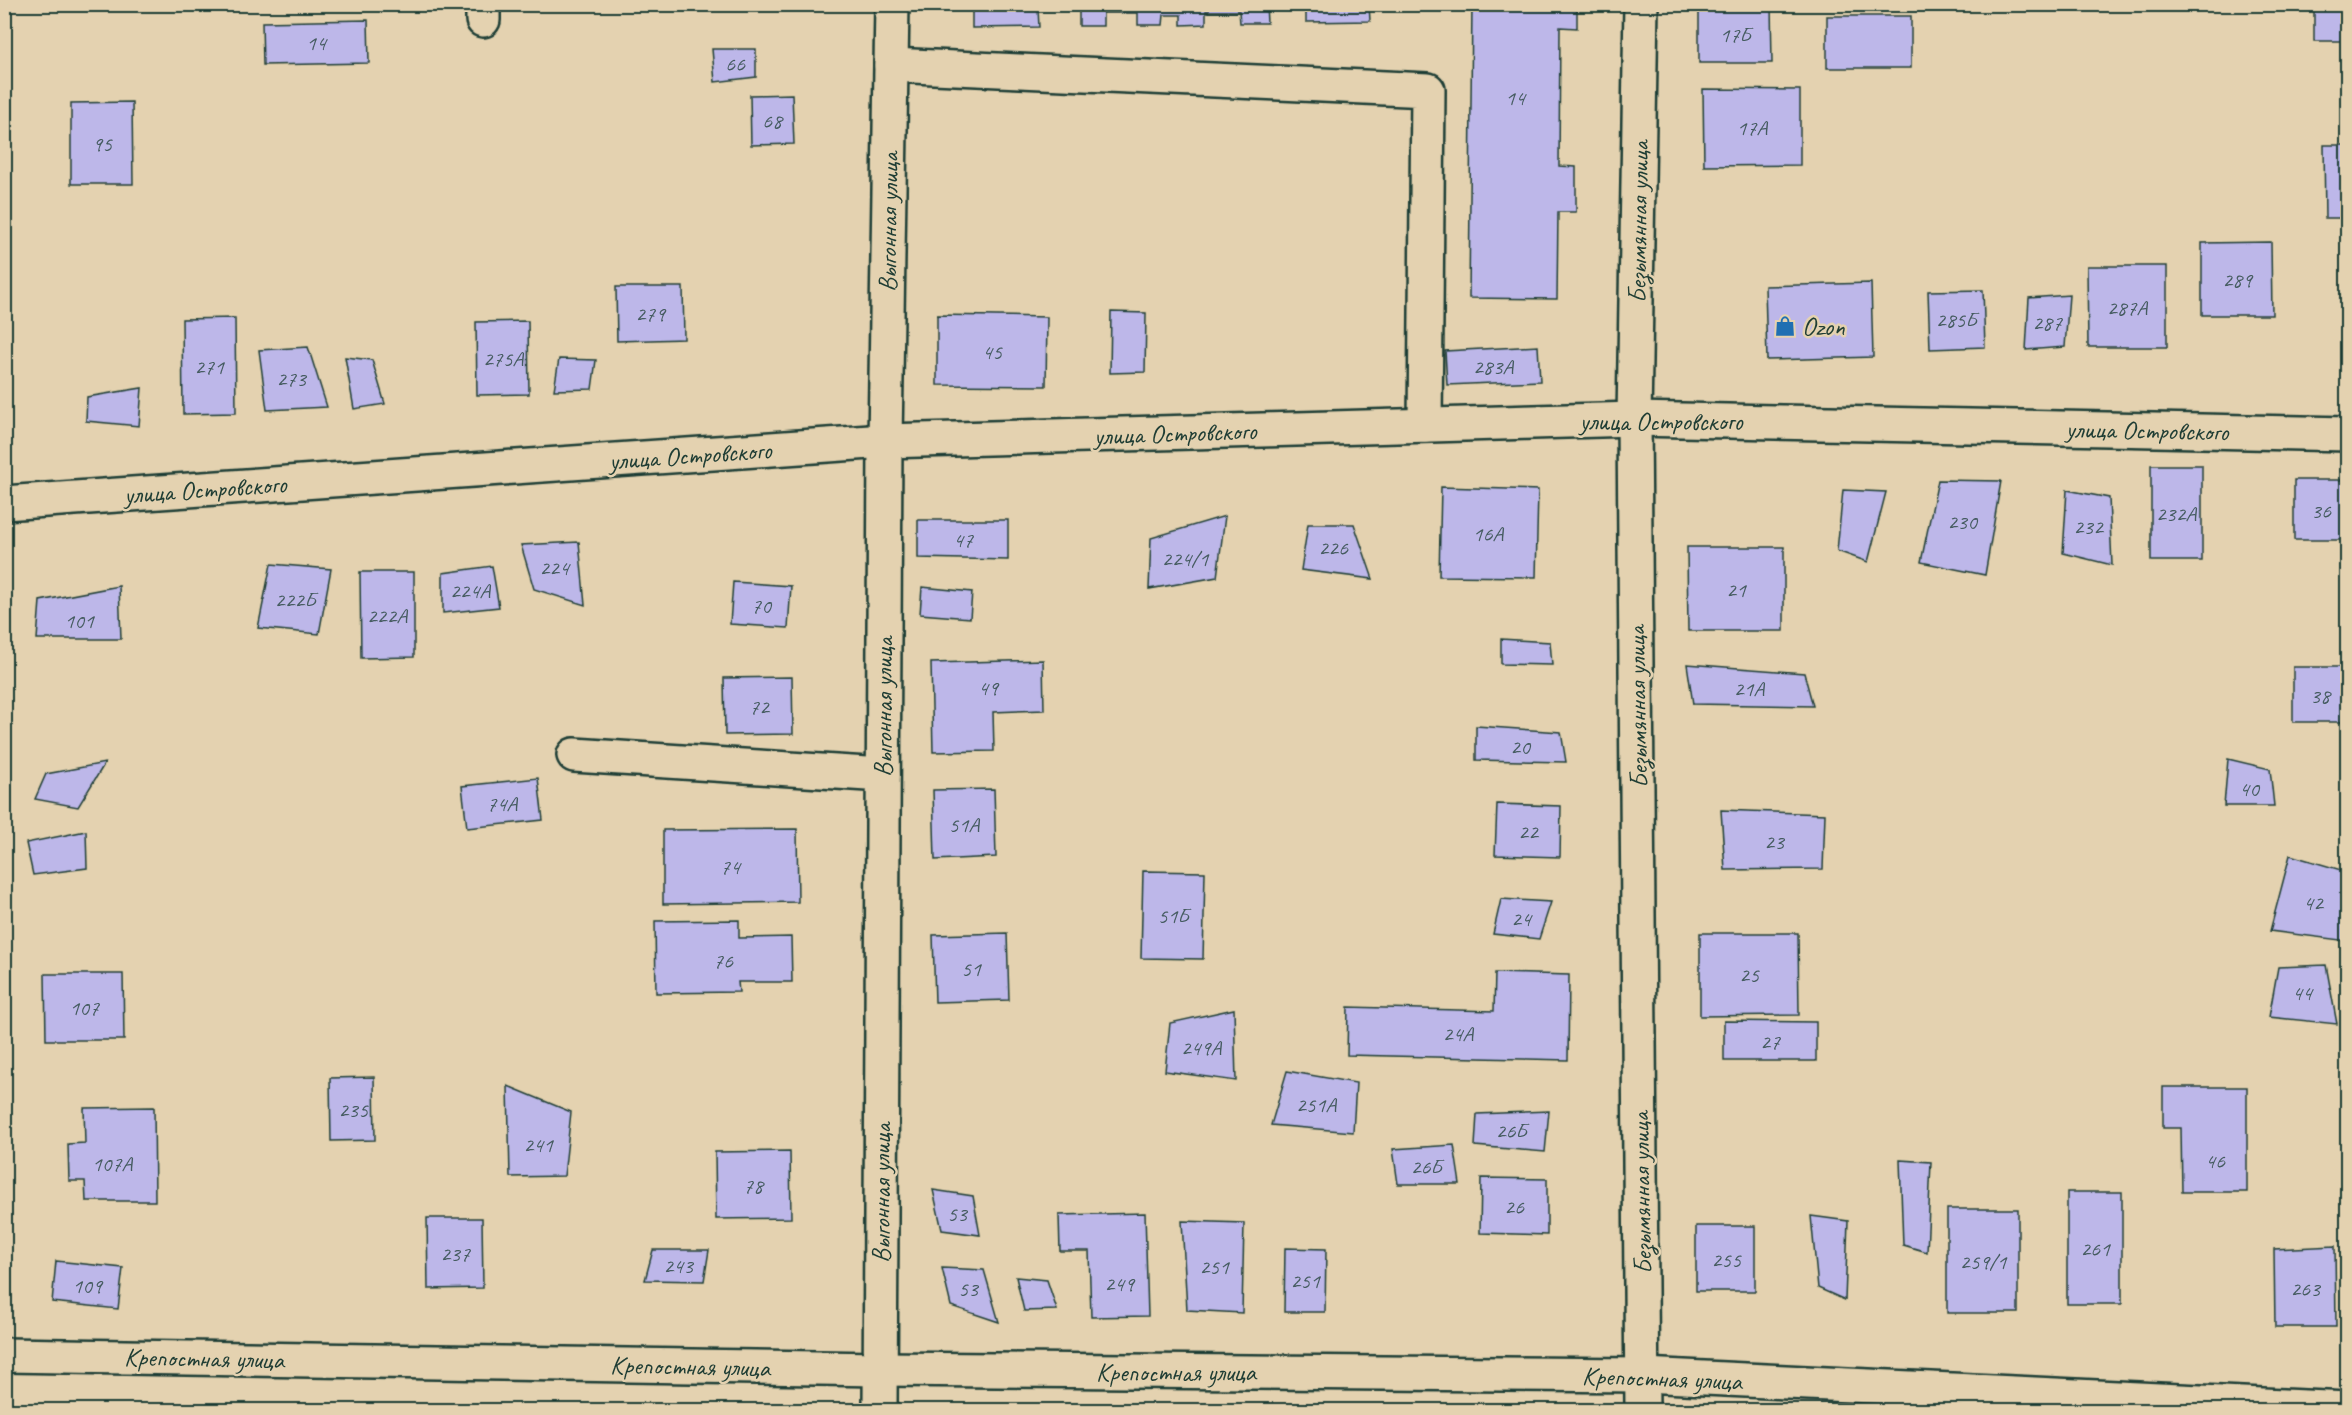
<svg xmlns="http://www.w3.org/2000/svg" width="2352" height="1415" viewBox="0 0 2352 1415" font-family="Caveat,sans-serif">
<rect width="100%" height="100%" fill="#e4d2b0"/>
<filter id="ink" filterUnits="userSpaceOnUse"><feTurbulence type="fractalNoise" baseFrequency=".0167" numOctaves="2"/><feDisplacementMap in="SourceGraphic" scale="12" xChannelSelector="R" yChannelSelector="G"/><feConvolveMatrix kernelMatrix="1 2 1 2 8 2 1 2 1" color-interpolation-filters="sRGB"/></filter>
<g filter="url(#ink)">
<g fill="#bdb7e9" stroke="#1f3d34" stroke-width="1.5">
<path d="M972 4H1266L1267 23H1240L1239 11H1206V24L1181 25V15H1164L1163 25H1138V13H1103V26H1079V8L1038 9 1039 27 972 28Z"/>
<path d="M1306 4H1369L1370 21 1306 22Z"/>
<path d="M1472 4H1577V28L1560 27 1559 166 1576 167V212H1558L1557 299 1469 298Z"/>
<path d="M1699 4H1771L1772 63H1699Z"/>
<rect x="2314" y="4" width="34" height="37"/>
<rect x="1827" y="16" width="84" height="52"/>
<path d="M368 20 369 63 263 65 262 22Z"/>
<path d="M712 49H756V77L715 82Z"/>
<path d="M1703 89 1800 90V165L1704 166Z"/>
<path d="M792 94 794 144 751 145 750 95Z"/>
<path d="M132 102 133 184H71V103Z"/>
<path d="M2324 145H2348V218H2325Z"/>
<path d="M2271 242 2272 315H2202V243Z"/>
<path d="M2087 266H2167V347H2088Z"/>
<path d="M1871 283 1873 357 1767 360 1765 286Z"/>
<path d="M616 287H683L684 339 617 341Z"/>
<path d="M1983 290 1985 347 1930 349 1928 291Z"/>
<path d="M2069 295 2065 347 2026 350 2029 298Z"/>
<path d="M1111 312 1146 313 1145 372 1110 373Z"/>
<path d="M937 315 1047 317 1046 386 937 385Z"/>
<path d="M235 318 236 413 183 414 182 319Z"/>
<path d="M528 321 529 394 477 395 476 322Z"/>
<path d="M1538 346 1540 381 1447 385 1445 351Z"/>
<path d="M308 347 327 407 267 410 259 350Z"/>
<path d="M345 357 372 360 385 404 354 409Z"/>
<path d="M559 359 596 360 592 389 554 390Z"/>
<path d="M142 388 139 426 86 421 87 397Z"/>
<rect x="2151" y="465" width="51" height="96"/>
<path d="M1938 480 2001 481 1985 575 1921 562Z"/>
<rect x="2294" y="480" width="54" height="60"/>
<path d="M1441 487 1538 490 1536 577 1439 576Z"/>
<path d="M1843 490 1886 492 1868 562 1837 551Z"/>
<path d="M2067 490 2109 498 2112 565 2063 553Z"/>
<path d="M1225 516 1217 577 1149 589 1151 538Z"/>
<path d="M918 520H1008V560L918 558Z"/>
<path d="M1308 524H1354L1373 579 1301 570Z"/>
<path d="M579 542 585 605 534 589 521 545Z"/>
<path d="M1687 547H1784V631H1688Z"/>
<path d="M271 564 331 569 319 634 258 628Z"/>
<path d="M492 566 499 607 443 613V573Z"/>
<path d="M360 572H414V657L361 658Z"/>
<path d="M733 582 791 586 788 628 730 624Z"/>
<path d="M119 586 121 639H37L40 601Z"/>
<path d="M922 587 972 592 970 618 920 614Z"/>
<path d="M1501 639 1550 642 1552 665 1501 664Z"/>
<path d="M1043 660 1044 710 993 712 994 751 933 752 931 663Z"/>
<path d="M1687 664 1804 673 1813 706 1693 704Z"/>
<rect x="2293" y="667" width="55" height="55"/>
<path d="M792 677 793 734 725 735 724 678Z"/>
<path d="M1476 726 1561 732 1566 762 1476 760Z"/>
<path d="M2228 759 2270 769 2274 806H2224Z"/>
<path d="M105 763 78 807 35 799 46 774Z"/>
<path d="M538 778 543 820 467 828 462 786Z"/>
<path d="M994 789 996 857 935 860 933 790Z"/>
<path d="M1497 804 1561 806 1560 857 1495 855Z"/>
<path d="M1721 810 1825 814 1823 869 1725 870Z"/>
<path d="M797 829 798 902 663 904V830Z"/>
<path d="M86 831 87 868 33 875 26 843Z"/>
<path d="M2290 855 2348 872V941L2270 931Z"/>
<path d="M1143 871 1205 872 1203 959 1141 958Z"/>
<path d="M1501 899 1551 902 1539 939 1493 934Z"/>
<path d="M739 920V938L791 937 792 982H738L739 992 656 993 655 921Z"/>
<path d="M1007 933 1009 1000 935 1002 933 935Z"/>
<path d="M1700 933H1798L1799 1015 1700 1016Z"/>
<path d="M2326 965 2337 1024 2269 1017 2278 967Z"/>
<path d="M1495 973 1569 975 1568 1060 1347 1055 1348 1007 1494 1011Z"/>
<path d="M45 974H123L124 1040H46Z"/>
<path d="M1234 1009 1236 1081 1165 1071 1170 1023Z"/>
<path d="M1724 1021 1816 1022V1061H1724Z"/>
<path d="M1287 1071 1356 1083 1353 1132 1271 1125Z"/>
<path d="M374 1077 375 1140 331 1141 330 1078Z"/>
<path d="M508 1086 571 1112 564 1176 510 1177Z"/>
<path d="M2163 1087H2247V1192H2182L2181 1128H2163Z"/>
<path d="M154 1107 155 1201H86L85 1181H69L68 1144 85 1143 84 1108Z"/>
<path d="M1549 1111 1545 1152 1475 1146 1477 1114Z"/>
<path d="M1454 1145 1460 1184H1398L1393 1149Z"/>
<path d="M790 1151 791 1218 716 1219 715 1152Z"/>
<path d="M1900 1160 1931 1162 1927 1252 1903 1245Z"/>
<path d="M1481 1178 1547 1179V1235L1480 1233Z"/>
<path d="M933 1190 973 1196 980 1235 942 1230Z"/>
<rect x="2067" y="1192" width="55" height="112"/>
<rect x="1947" y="1209" width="71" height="104"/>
<path d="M1145 1213 1148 1316 1091 1317 1089 1251H1060L1059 1215Z"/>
<path d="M1811 1216 1848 1221 1845 1300 1818 1288Z"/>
<path d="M427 1218H482L483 1288 428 1289Z"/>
<path d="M1182 1221 1244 1223 1242 1313 1187 1310Z"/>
<rect x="1696" y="1226" width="59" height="65"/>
<path d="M2335 1246 2336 1327H2275L2274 1249Z"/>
<path d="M1285 1248 1326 1249 1325 1312H1284Z"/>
<path d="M653 1250H709L704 1281 645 1280Z"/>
<path d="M56 1261 123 1268 118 1309 52 1302Z"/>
<path d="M942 1268 984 1270 999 1322 951 1306Z"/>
<path d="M1016 1277 1047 1280 1057 1310 1024 1311Z"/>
<path d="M300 1406 370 1408V1410H300Z"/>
</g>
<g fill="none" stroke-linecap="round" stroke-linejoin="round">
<g stroke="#1f3d34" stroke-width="38">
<g id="minor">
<path d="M483 4V20"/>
<path d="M1641 4 1634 419 1642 1410"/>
<path d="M891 65 1428 90 1425 425"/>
<path d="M4 503 885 441 1634 419 2348 434"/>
<path d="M574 755 883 775"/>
<path d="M4 1355 880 1369 1643 1375 2348 1409"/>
<path d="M880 1410 885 441 892 4"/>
</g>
</g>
<use href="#minor" stroke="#e4d2b0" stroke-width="33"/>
</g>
</g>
<defs>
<g id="shop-bare" transform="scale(1.62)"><path d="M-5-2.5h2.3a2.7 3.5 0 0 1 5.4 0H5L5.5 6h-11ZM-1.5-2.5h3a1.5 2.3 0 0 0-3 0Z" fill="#1f6fb2" stroke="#e4d2b0" stroke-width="2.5" paint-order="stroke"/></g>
</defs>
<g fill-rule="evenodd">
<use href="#shop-bare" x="1785" y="326"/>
</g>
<g text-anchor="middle" stroke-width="5" stroke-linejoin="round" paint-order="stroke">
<g font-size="22" fill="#465c61">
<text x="1735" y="42">17Б</text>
<text x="316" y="50">14</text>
<text x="735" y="71">66</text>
<text x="1515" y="105">14</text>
<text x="772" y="128">68</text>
<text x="1752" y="135">17А</text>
<text x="102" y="151">95</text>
<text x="2237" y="287">289</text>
<text x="2127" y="315">287А</text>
<text x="650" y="321">279</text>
<text x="1956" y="327">285Б</text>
<text x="2047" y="330">287</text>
<text x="992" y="359">45</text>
<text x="503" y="366">275А</text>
<text x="209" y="374">271</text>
<text x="1493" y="374">283А</text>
<text x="291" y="386">273</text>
<text x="2321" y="518">36</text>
<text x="2176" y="521">232А</text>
<text x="1962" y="529">230</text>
<text x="2088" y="534">232</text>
<text x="1488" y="541">16А</text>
<text x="963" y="547">47</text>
<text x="1333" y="555">226</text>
<text x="1185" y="566">224/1</text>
<text x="554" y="575">224</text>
<text x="1736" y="597">21</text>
<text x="470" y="598">224А</text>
<text x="295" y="607">222Б</text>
<text x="761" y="613">70</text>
<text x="387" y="623">222А</text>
<text x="79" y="628">101</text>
<text x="988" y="695">49</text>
<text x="1749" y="696">21А</text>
<text x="2320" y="703">38</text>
<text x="759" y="714">72</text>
<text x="1520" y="754">20</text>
<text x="2249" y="796">40</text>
<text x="502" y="811">74А</text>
<text x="964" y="832">51А</text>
<text x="1528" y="839">22</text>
<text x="1774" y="849">23</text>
<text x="730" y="874">74</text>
<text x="2313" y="910">42</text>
<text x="1173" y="923">51Б</text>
<text x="1521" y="926">24</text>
<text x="723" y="968">76</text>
<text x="971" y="976">51</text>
<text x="1749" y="982">25</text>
<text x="2302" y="1000">44</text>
<text x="84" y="1015">107</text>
<text x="1458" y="1041">24А</text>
<text x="1770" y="1049">27</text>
<text x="1201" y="1055">249А</text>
<text x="1316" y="1112">251А</text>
<text x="353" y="1117">235</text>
<text x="1511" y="1138">26Б</text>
<text x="538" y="1152">241</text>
<text x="2215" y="1168">46</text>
<text x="112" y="1171">107А</text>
<text x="1426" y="1174">26Б</text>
<text x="753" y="1193">78</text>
<text x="1514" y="1214">26</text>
<text x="957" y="1221">53</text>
<text x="2095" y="1256">261</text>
<text x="455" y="1261">237</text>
<text x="1726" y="1267">255</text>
<text x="1983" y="1269">259/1</text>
<text x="678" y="1273">243</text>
<text x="1214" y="1274">251</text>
<text x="1305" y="1288">251</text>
<text x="1119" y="1291">249</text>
<text x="87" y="1293">109</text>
<text x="968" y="1296">53</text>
<text x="2305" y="1296">263</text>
</g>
<g font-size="26" fill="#1f3d34" stroke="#e4d2b0">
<text transform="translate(888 222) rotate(-89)" y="9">Выгонная улица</text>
<text transform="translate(1638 222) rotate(-89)" y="9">Безымянная улица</text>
<text x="1661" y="430">улица Островского</text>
<text transform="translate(2147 430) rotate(1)" y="9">улица Островского</text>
<text transform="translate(1175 433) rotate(-2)" y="9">улица Островского</text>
<text transform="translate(690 455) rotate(-4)" y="9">улица Островского</text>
<text transform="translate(205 489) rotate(-4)" y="9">улица Островского</text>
<text transform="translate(883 707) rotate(-90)" y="9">Выгонная улица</text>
<text transform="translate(1637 707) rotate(-91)" y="9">Безымянная улица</text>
<text transform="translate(881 1193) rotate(-90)" y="9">Выгонная улица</text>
<text transform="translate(1641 1193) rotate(-91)" y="9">Безымянная улица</text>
<text transform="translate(204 1358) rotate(1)" y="9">Крепостная улица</text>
<text transform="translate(690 1366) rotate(1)" y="9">Крепостная улица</text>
<text x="1176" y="1381">Крепостная улица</text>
<text transform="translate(1662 1378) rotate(2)" y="9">Крепостная улица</text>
</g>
<g font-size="26" fill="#1f3d34" stroke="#e4d2b0" text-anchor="start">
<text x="1802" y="335">Ozon</text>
</g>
</g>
<rect width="2352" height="1415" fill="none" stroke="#e4d2b0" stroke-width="24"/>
<rect x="12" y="12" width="2328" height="1391" fill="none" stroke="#1f3d34" stroke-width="2" filter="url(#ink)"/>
</svg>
